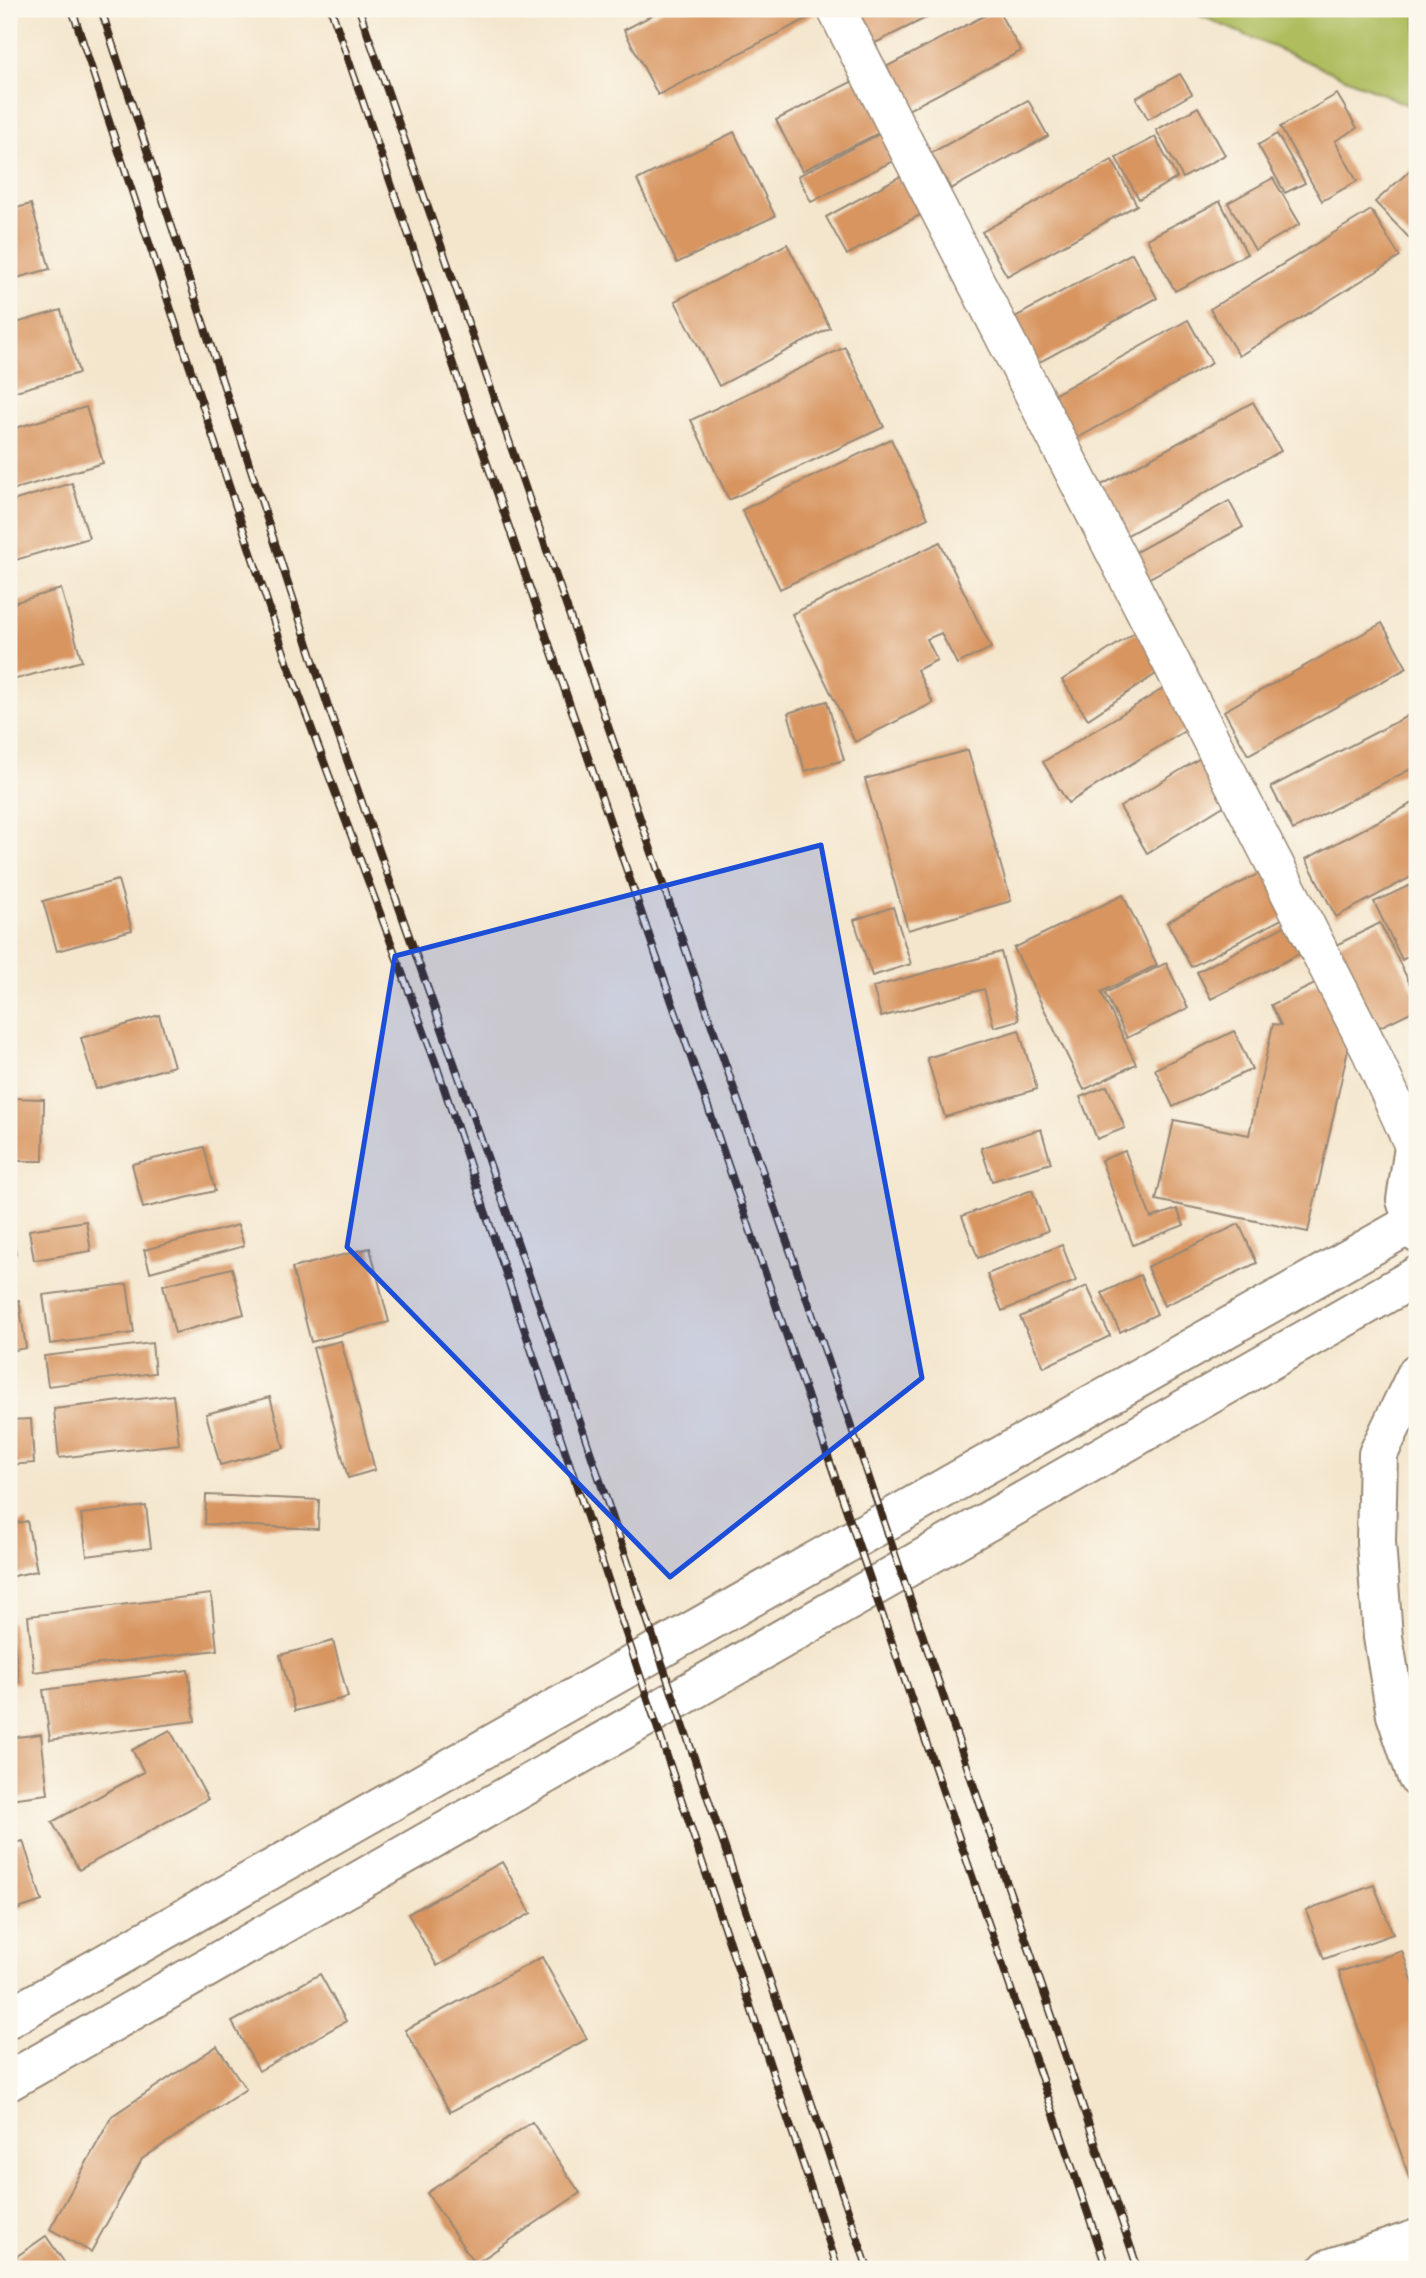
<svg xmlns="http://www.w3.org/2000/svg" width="1426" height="2278" viewBox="0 0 1426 2278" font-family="Delius,sans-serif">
<rect width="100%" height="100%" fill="#fbf7ec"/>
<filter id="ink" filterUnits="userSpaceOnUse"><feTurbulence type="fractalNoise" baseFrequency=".0143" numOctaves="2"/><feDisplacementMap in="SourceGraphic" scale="14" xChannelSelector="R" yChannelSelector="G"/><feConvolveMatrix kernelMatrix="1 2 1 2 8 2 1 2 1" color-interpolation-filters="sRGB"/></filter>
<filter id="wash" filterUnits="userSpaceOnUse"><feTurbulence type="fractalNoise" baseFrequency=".00686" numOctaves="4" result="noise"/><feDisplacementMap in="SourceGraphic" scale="28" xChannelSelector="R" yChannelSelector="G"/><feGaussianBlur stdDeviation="1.57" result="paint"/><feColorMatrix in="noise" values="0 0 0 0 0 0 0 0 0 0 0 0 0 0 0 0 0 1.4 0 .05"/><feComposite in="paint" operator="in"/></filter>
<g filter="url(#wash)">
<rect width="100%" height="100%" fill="#f4e6cd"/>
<path fill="#afbd5f" stroke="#75743e" stroke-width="2" d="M1185 9H1417V109Z"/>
<g id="blocks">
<g fill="#d89560">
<path d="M664 9H813L816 14 658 95 624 30Z"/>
<path d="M856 9H944L869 46Z"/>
<path d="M997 9 1021 51 906 111 884 68Z"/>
<path d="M1180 74 1192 94 1148 119 1136 98Z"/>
<path d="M859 78 885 130 802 171 776 120Z"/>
<path d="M1337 94 1357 128 1335 141 1357 181 1322 201 1280 127Z"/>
<path d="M1028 100 1048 136 951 189 931 153Z"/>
<path d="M1198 107 1225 155 1183 178 1156 130Z"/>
<path d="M885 131 899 158 811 202 798 176Z"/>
<path d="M734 132 775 216 677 263 637 180Z"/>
<path d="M1277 134 1305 183 1285 193 1258 145Z"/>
<path d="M1155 137 1177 178 1139 199 1116 158Z"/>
<path d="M1112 160 1137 205 1007 276 982 232Z"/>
<path d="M1417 164V237L1412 241 1375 202Z"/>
<path d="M908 172 929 210 847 255 826 217Z"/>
<path d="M1273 178 1300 224 1255 250 1228 203Z"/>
<path d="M1220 201 1247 254 1175 291 1147 239Z"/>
<path d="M31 204 50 269 9 280V210Z"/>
<path d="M1371 210 1400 257 1239 356 1210 309Z"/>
<path d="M787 244 830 328 719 386 675 301Z"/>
<path d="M1132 253 1157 298 1029 368 1004 323Z"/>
<path d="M61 310 79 373 9 393V325Z"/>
<path d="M1188 320 1212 363 1067 444 1043 401Z"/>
<path d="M845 347 884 427 729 500 691 420Z"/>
<path d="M1253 402 1281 451 1124 537 1096 488Z"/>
<path d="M86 407 103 463 9 491V430Z"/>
<path d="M891 439 928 518 780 589 742 510Z"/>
<path d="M72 483 89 538 9 562V502Z"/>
<path d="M1229 501 1243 527 1146 580 1132 554Z"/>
<path d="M940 542 991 648 957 664 941 633 927 639 937 660 917 670 933 703 855 742 792 614Z"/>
<path d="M61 589 82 661 9 681V604Z"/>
<path d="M1382 623 1407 668 1248 755 1224 711Z"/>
<path d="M1136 632 1162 670 1088 719 1062 680Z"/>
<path d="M1166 687 1191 727 1068 803 1043 762Z"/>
<path d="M827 701 844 760 805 771 788 713Z"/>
<path d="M1417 711V766L1293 830 1271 787Z"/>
<path d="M968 750 1011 901 908 930 865 779Z"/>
<path d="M1202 757 1230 802 1147 853 1120 807Z"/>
<path d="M1417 801V874L1336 917 1306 859Z"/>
<path d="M1269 868 1293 913 1191 967 1167 922Z"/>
<path d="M118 880 132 930 57 951 43 901Z"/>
<path d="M1417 882V952L1402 960 1374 902Z"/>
<path d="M1123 895 1157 965 1101 992 1136 1064 1084 1090 1014 948Z"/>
<path d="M893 907 911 964 872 976 854 920Z"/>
<path d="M1294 921 1309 949 1211 999 1197 972Z"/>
<path d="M1380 923 1417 998V1009L1372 1031 1330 948Z"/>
<path d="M1001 952 1019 1020 994 1027 984 989 881 1017 873 987Z"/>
<path d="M1166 963 1188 1008 1127 1038 1105 993Z"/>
<path d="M1321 981 1350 1040 1308 1232 1156 1200 1174 1120 1249 1135 1273 1024 1281 1025 1271 1005Z"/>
<path d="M159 1015 174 1066 96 1089 81 1038Z"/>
<path d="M1019 1030 1037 1089 945 1117 927 1058Z"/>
<path d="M1234 1031 1252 1069 1173 1107 1155 1069Z"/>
<path d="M1107 1086 1125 1128 1097 1139 1080 1097Z"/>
<path d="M9 1098 44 1099 43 1161H9Z"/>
<path d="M1041 1129 1051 1163 992 1181 981 1148Z"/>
<path d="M204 1147 215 1191 143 1208 132 1164Z"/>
<path d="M1125 1151 1151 1218 1177 1209 1184 1225 1133 1245 1101 1160Z"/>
<path d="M1032 1190 1048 1231 978 1258 962 1216Z"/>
<path d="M9 1217 16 1254 9 1255Z"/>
<path d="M86 1221 91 1251 34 1260 29 1230Z"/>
<path d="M1239 1224 1257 1263 1164 1306 1147 1267Z"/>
<path d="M238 1225 244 1246 150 1272 144 1250Z"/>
<path d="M1062 1245 1076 1281 1002 1311 987 1274Z"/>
<path d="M370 1248 389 1322 311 1342 292 1268Z"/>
<path d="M232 1268 244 1314 175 1333 163 1285Z"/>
<path d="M1140 1275 1157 1314 1120 1332 1102 1293Z"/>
<path d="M127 1284 134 1333 50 1344 43 1295Z"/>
<path d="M1087 1286 1110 1336 1044 1367 1020 1317Z"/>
<path d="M19 1300 26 1348 9 1351V1301Z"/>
<path d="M341 1341 375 1470 348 1478 313 1348Z"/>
<path d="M152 1343 155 1373 48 1386 44 1356Z"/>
<path d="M173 1395 179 1444 59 1458 54 1409Z"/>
<path d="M270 1397 284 1448 220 1465 206 1414Z"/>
<path d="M31 1419 34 1463 9 1465V1420Z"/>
<path d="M206 1495 319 1500 318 1529 205 1524Z"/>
<path d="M146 1506 151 1548 87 1556 81 1514Z"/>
<path d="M27 1521 37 1571 9 1577V1525Z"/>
<path d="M211 1594 217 1650 34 1672 28 1616Z"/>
<path d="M9 1622H12L19 1683 9 1684Z"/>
<path d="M333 1641 348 1697 295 1711 280 1655Z"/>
<path d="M188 1670 195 1721 50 1740 43 1690Z"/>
<path d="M170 1730 208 1799 79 1870 52 1822 144 1772 132 1750Z"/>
<path d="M41 1734 48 1794 9 1799V1738Z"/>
<path d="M23 1841 42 1901 9 1912V1845Z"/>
<path d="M502 1862 531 1913 437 1966 408 1914Z"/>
<path d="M1374 1885 1393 1934 1324 1959 1306 1910Z"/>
<path d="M1402 1951 1417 1995V2177L1410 2180 1339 1972Z"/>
<path d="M542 1957 587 2039 450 2112 405 2030Z"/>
<path d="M320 1974 346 2021 259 2071 232 2022Z"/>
<path d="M217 2046 246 2089 142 2159 91 2252 50 2229 112 2116Z"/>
<path d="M532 2122 580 2193 475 2264 427 2193Z"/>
<path d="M46 2236 69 2269H15L10 2261Z"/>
</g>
</g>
</g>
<g filter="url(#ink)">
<use href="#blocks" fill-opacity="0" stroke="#988876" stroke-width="2"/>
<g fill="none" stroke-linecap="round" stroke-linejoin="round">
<g stroke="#988876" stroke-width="40">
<path id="minor" d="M836 9 1370 1050 1414 1147"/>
</g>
<g stroke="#988876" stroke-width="42">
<g id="tertiary">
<path d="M1417 1145 1414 1147 1406 1200 1417 1233"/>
<path d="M1417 1373 1378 1454 1376 1542 1383 1637 1396 1715 1417 1777"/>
<path d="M9 2018 1414 1222"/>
<path d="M9 2081 1417 1276"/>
<path d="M1328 2269 1417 2239"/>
</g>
</g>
<use href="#minor" stroke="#fff" stroke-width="37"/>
<use href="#tertiary" stroke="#fff" stroke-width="38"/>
<g stroke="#3b2a1e" stroke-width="8">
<g id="rail">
<path d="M72 9 287 662 437 1067 838 2269"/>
<path d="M101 9 328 706 562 1369 868 2269"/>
<path d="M331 9 1107 2269"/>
<path d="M359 9 868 1475 1138 2269"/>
</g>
</g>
<use href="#rail" stroke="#fbf7ec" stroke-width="5" stroke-dasharray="16" stroke-linecap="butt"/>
</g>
</g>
<path fill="#1d4ed8" fill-opacity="0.2" stroke="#1d4ed8" stroke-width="5" stroke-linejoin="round" d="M821 845 922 1378 670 1577 347 1247 395 956Z"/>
<rect width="1426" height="2278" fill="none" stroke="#fbf7ec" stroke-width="35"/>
</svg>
